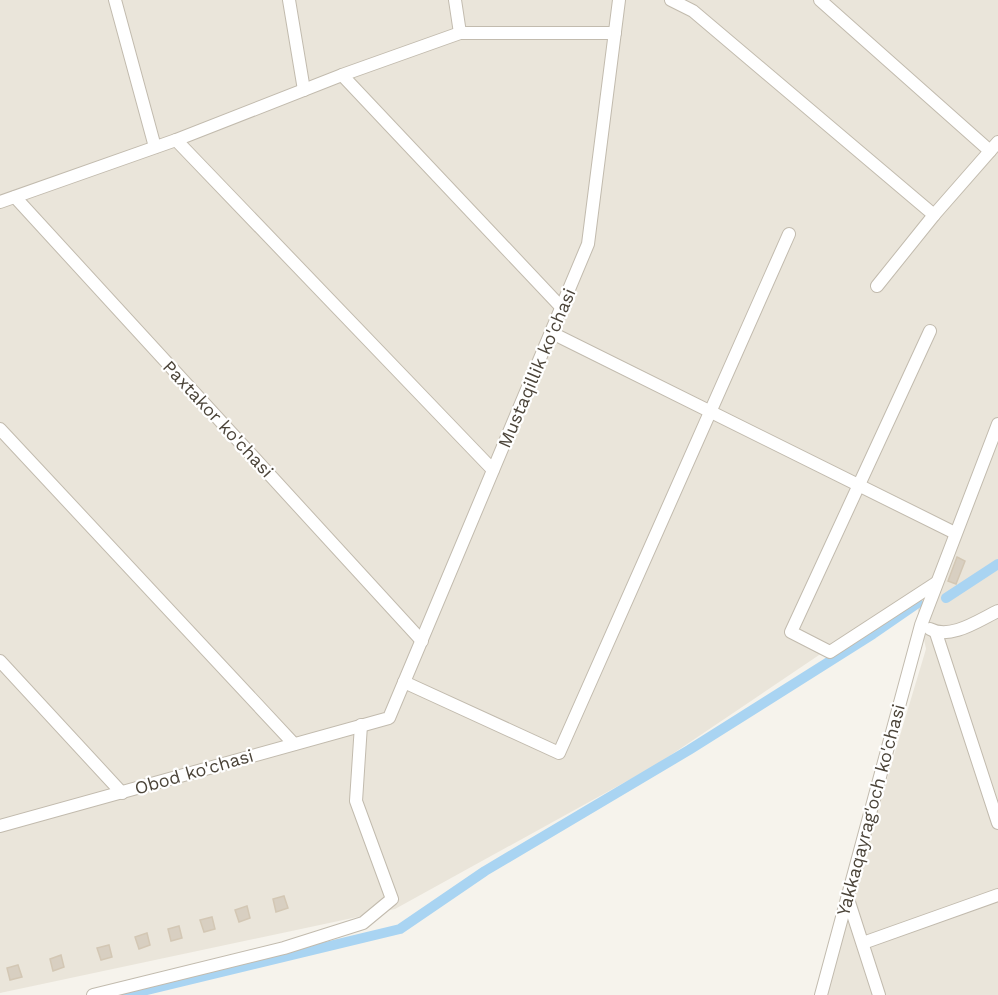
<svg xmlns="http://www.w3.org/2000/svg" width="998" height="995" viewBox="0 0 998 995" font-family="'Work Sans',sans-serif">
<rect width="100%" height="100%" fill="#f6f3ec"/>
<path fill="#eae5da" d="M0 0H998V995H822L926 649 914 591 656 765 395 909 0 993Z"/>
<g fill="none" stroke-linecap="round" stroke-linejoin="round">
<g stroke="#a9d4f2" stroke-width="10">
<path d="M946 598 998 564"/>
<path d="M126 995 400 929 485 871 689 750 873 634 918 603"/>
</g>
</g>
<g fill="#d8cfc1" stroke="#d3c7b4" stroke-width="1.5">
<path d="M957 557 965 561 956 584 948 581Z"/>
<path d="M284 896 288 908 276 912 273 899Z"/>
<path d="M247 906 250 918 239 922 235 910Z"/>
<path d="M212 917 215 929 204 932 200 920Z"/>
<path d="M179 926 182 938 171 941 168 929Z"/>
<path d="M147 933 150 945 139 949 135 937Z"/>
<path d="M109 945 112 957 101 960 97 948Z"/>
<path d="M61 955 64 967 53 971 50 959Z"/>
<path d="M18 965 22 977 10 980 7 968Z"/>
</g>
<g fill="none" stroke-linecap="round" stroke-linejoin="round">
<g stroke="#c2bbae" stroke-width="14">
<g id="street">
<path d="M115 0 155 147"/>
<path d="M289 0 304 90"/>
<path d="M455 0 460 33"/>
<path d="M671 0 693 11 934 215"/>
<path d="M820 0 990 151"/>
<path d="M342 75 562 308"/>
<path d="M176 140 493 470"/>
<path d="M15 197 422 641"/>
<path d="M0 202 176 140 342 75 460 33H615"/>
<path d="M877 286 934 215 998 142"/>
<path d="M930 331 791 632 830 652 936 583"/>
<path d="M552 333 955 533"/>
<path d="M0 429 294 744"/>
<path d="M930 629C951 640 979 620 998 611"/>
<path d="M936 633 998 823"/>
<path d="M0 661 122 793"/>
<path d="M404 682 559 753 789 234"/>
<path d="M0 826 389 718 588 244 619 0"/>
<path d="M848 899 879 995"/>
<path d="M863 943 998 895"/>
<path d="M93 995 284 948 363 923 392 899 356 801 361 725"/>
<path d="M821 995 921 625 998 424"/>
</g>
</g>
<use href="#street" stroke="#fff" stroke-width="12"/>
</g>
<g text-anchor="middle" stroke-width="4.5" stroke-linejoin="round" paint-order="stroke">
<g font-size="18" fill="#4b4439" stroke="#fff">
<text transform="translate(537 368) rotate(-67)" y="6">Mustaqillik ko'chasi</text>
<text transform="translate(218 419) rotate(47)" y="6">Paxtakor ko'chasi</text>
<text transform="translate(194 772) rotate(-16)" y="6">Obod ko'chasi</text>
<text transform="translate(871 810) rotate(-75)" y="6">Yakkaqayrag'och ko'chasi</text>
</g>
</g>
</svg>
